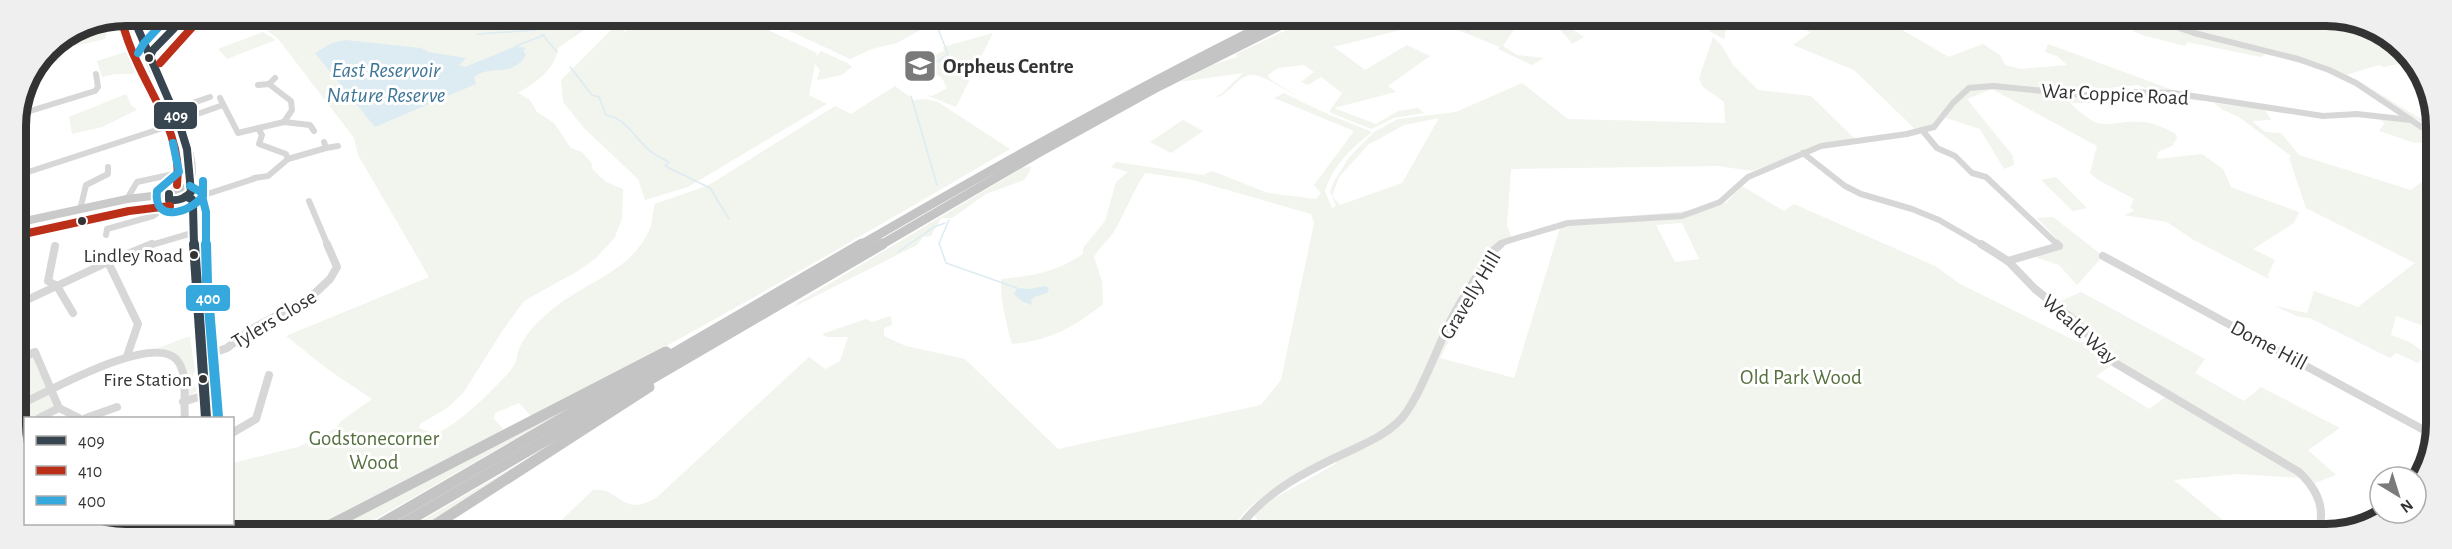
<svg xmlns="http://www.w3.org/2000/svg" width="2452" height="549" viewBox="0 0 2452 549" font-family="'Alegreya Sans',sans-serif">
<rect width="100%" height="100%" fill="#fff"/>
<g fill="#f1f5ed" fill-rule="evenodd">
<path d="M249 15H600L597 21 558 48C556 69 535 83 518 93L530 100 537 112 554 123 571 148 582 152 591 162 593 170 606 182 623 189 622 218 615 237 610 243 595 259 578 271 524 301 503 330 463 393 447 408 420 424 419 428 436 434C461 421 477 405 496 386 503 378 512 371 516 361 517 360 517 354 518 352 522 338 537 322 548 313 581 283 629 274 649 231 653 223 652 213 655 204L709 185 835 106 851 114 895 86 914 100 925 99 938 102 1010 149C852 241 695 334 532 417L519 403 495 413 494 419 505 431 310 532H168L175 524H232L233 463 298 447 336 428 341 421 372 399 330 371 286 336 429 277 358 155 354 138 279 40Z"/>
<path d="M619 15H634L623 33 628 30 635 15 758 16 766 29 817 53 816 57 821 51 847 63 852 67 842 75 819 80 817 79 820 70 815 64 809 95 827 104 688 187 645 200 638 179 584 128 563 102 561 80 610 31Z"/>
<path d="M769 16H930L933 23 897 43 872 49 850 59 779 26 773 23Z"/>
<path d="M1316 16H1523L1503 46 1517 55 1544 58 1532 65 1498 49 1500 47 1435 21 1334 47 1365 70 1407 45 1430 56 1388 86 1396 92 1334 108 1376 124 1398 111 1418 108 1424 113 1394 118 1371 129 1329 112 1342 93 1321 77 1308 85 1301 82 1314 72 1304 65 1278 68 1268 75 1270 79 1295 95C1283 89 1268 78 1255 75 1238 72 1229 98 1214 97L1221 94 1243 73 1180 82 1212 65 1237 57 1236 54Z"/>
<path d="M1535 16H1553L1584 37 1572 44C1564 30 1550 23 1535 16Z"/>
<path d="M1682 16 1706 19 1713 16H1729L1724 39Z"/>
<path d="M1756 17H1905L1890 23 1949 57 1983 44 2000 55 2005 65 2021 69 2067 65 2057 56 2045 52 2048 44 2173 90 2194 94 2204 101 2142 97 2108 103H2070C2105 136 2103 120 2143 122 2154 122 2165 129 2175 133L2177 138 2172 146 2158 152 2157 159 2202 154 2223 169 2231 187 2299 212 2294 223 2253 249 2275 260 2268 274 2269 279 2192 239 2167 222 2124 215 2134 211 2130 207 2134 199 2098 180 2090 173 2097 146 1992 89 1967 99 2013 156 2014 165 2004 169 1980 129 1943 117 1934 127 1917 131 1854 70 1793 45 1811 32ZM2137 85 2163 94C2129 95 2074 107 2046 87L2082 91Z"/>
<path d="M2105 17H2151L2191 29 2248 30 2236 17H2348L2405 47 2412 61 2384 67 2379 65 2346 75 2359 81 2431 125 2410 117 2344 75 2265 54 2261 57 2187 42 2185 46 2142 35Z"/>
<path d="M107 19 110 21 105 39 61 49 60 60 43 65 35 74 47 47 83 23Z"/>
<path d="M263 32 276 40 227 59 218 49Z"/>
<path d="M993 33 956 107 926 95 932 96 947 88 942 78 927 69 933 66 930 61 938 53 944 51 943 47Z"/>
<path d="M1713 37 1722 46 1733 65 1758 90 1811 96 1857 141 1821 146 1752 171 1718 166 1511 169 1507 226 1511 236 1499 249 1440 358 1514 378 1562 221 1678 212 1726 203 1742 186 1784 211 1794 204 1935 266 1960 284 2080 343 2091 338 2115 363 2096 376 2149 409 2169 394 2302 478 2238 474 2174 480 2224 521 2207 531 2209 534 1244 533 1259 522 1252 511 1337 463 1330 457C1295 477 1248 495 1231 533L549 532 593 490C621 487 620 518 656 498L809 357 825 369 840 361 848 337H827L822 334 866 319 872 322 891 316 892 325 884 328V336L906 346 965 359 1058 449 1261 405 1281 380 1314 223 1311 214 1189 179 1145 173C1133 191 1126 211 1115 230 1109 240 1100 246 1094 257L1102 281 1103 304C1073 328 1051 340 1012 344 1008 332 998 289 1002 279 1035 275 1054 273 1083 254V248L1105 221 1116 182 1128 172 1111 167 1116 162 1203 175 1212 171 1268 193 1316 199 1321 193 1314 185 1354 131 1274 98 1284 93 1325 113 1372 132C1351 149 1334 164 1325 191L1332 208 1336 206 1330 192 1333 183 1350 156 1374 132 1398 119 1456 112 1522 83 1568 119 1725 123 1724 102 1702 86 1699 78ZM1439 118 1402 183 1340 205 1332 196 1339 177 1368 145 1404 125ZM1682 223 1699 259 1675 262 1656 225Z"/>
<path d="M138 48 145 67 132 74H115L102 77 97 61Z"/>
<path d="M126 94 131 105 137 110 102 127 72 134 69 117Z"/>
<path d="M2214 103 2265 110 2271 120 2252 121 2265 132 2281 133 2299 155 2411 190 2435 172V330L2396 316 2391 335 2410 342 2426 354 2418 363 2396 353 2390 358 2310 318 2299 317 2275 306 2307 313 2314 291 2358 307 2415 263 2306 208 2289 158 2291 156 2239 117 2223 110Z"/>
<path d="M2376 118C2400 120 2417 120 2435 140V147L2433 144 2412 142 2379 131 2385 123Z"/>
<path d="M1183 120 1203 131 1171 153 1150 142Z"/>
<path d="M1031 166 1029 173 1024 180 986 194 952 218H941L931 236 923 237 917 245 794 307 799 302 1022 168Z"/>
<path d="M2056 177 2087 208 2073 211 2041 180Z"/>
<path d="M2053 217 2103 256 2077 285 2059 265 2035 257 2064 247 2037 218Z"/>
<path d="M2081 292 2205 359 2195 373 2244 401 2261 387 2340 428 2308 450 2336 475 2315 483 2303 470 2117 361 2056 303Z"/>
<path d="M187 337H190L195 371 191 380 197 390 191 396H188C188 365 184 350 150 351Z"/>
<path d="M34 356 37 368 48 389 17 405V364Z"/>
<path d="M49 393 55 406 30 418H26L24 424 17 426V407Z"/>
<path d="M571 407 353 532H328Z"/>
<path d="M555 443 497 483 418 532H402Z"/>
</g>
<g fill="#ddebf3">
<path d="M345 40 421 48 428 52 466 58 459 65 465 67 516 46 526 48 523 51 526 55C511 79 491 64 474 77L476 84 375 127 315 53 332 43Z"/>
<path d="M1044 286 1049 288 1047 293 1034 297 1031 300 1032 305 1023 302 1014 294 1017 288 1029 289Z"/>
</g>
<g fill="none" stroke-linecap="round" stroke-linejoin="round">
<g stroke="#ddebf3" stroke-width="1.5">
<path d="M537 29 542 23 590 26"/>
<path d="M1468 31 1474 16"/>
<path d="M477 34 536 30"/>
<path d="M542 34 557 52"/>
<path d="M516 46 544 35"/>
<path d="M570 67 592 95 599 97 606 115C627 119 633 136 648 149 654 155 661 158 669 162L665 166 710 188 729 219"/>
<path d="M928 68 948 54 933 16"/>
<path d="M911 96 937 185"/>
<path d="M949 220 939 243 946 263 1017 288"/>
<path d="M898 252 934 227 945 223"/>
</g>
<g stroke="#d7d7d7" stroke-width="6">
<path d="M2147 17 2194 33 2298 59 2329 70 2356 83 2435 136"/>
<path d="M275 78 269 84 291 101 292 110 284 122"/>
<path d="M258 85 269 84"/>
<path d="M220 98 238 133 284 122 310 125 314 131"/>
<path d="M172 110 210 97"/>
<path d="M17 115 95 91 98 87 96 74"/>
<path d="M189 117 223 105"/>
<path d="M15 130V147"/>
<path d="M1922 130 1937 148 1955 156 1972 173 1986 177 2059 246"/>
<path d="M326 148 338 146"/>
<path d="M1803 153 1845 186 1861 194 1912 209 1939 220 1984 246"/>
<path d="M288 159 326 148 324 142"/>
<path d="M16 176 178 123"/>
<path d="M254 178 268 176 288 159 286 154 259 144 262 135 258 128"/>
<path d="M127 199 137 182 192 170"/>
<path d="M192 199 256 178"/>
<path d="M309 201 328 246"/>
<path d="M80 210 86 185 108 174V167"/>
<path d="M106 235 107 229 153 216 173 201"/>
<path d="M148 246 192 233"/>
<path d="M1499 246 1504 242 1568 223 1682 216 1720 202 1748 177 1821 146 1907 134 1934 127 1953 103 1969 88 1993 86 2094 96 2129 92 2173 93 2323 116 2357 114 2411 120"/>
</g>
<g stroke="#d7d7d7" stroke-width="8">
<path d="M1981 244 2008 261 2035 289 2074 320 2115 363 2299 472C2317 489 2327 510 2317 534"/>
<path d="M55 246 48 281 57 286 73 313"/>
<path d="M2103 256 2435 436"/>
<path d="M2008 261 2059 246 2057 244"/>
<path d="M16 305 108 262"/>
<path d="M2428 348 2435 351"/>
<path d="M127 356 138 324 108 262 152 244"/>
<path d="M200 358 227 348 252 329 312 296 330 279 337 267 327 244"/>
<path d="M17 360 35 352 59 408 39 418"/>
<path d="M183 402 205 395"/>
<path d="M17 406C46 393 150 333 176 359 189 372 183 402 185 418"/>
<path d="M59 408 79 418"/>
<path d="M86 418 117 407"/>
<path d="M17 428 26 425"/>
<path d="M232 433 256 419 269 375"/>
<path d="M1236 533C1260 493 1312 468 1354 449 1370 441 1384 435 1397 423 1418 405 1439 341 1454 314 1466 292 1480 272 1493 251L1501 244"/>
</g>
<g stroke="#cacaca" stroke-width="8">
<path d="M132 15 153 70 165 90"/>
<path d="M149 58 153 50 187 15"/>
<path d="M169 194V200C179 201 186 199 192 191L189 188C197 165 187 142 177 122"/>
<path d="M169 194 177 189 189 188"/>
<path d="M186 197 192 199 193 205 194 246"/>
<path d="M16 223 127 199 169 194"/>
</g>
<g stroke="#cacaca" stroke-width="9">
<path d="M194 244 196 303 206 418"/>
<path d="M148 532 159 524"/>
<path d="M163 532 169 524"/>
</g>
<g stroke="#c4c4c4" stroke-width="9">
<path d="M859 246C998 165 1138 87 1282 16"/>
<path d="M879 246 1040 152 1154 89 1299 16"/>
</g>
<g stroke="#c4c4c4" stroke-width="11">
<path d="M317 532 666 352"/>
<path d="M367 532 862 244"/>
<path d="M389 532 882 244"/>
<path d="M424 532 649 387"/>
</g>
<g stroke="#fff" stroke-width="12">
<g id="bus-1-far1">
<path d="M132 15 180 126 187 149 191 192C185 199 178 201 169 200V194"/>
<path d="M149 58 153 50 187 15"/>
<path d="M186 197 192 199 193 205 194 246"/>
</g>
</g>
<g stroke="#fff" stroke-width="14">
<path id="bus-1" d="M194 244 206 418"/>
</g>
<g stroke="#fff" stroke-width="12">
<g id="bus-2">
<path d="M121 18C125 33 130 48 137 62 155 102 183 140 177 185"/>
<path d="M160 63 196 23"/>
<path d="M19 235 129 211 170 206"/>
</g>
</g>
<g stroke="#fff" stroke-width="12">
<g id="bus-3-far1">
<path d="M138 53 144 43 170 15"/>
<path d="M173 143 179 172 157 191C153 224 190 213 203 196V181"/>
<path d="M190 186 201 192 206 212V246"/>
</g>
</g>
<g stroke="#fff" stroke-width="14">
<path id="bus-3" d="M206 244 207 283 218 417"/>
</g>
<use href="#bus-1-far1" stroke="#36454f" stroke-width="8"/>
<use href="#bus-1" stroke="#36454f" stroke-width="10"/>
<use href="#bus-2" stroke="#bb2e18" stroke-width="8"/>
<use href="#bus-3-far1" stroke="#35a9de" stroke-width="8"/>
<use href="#bus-3" stroke="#35a9de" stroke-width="10"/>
</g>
<defs>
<g id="university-square" transform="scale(1.725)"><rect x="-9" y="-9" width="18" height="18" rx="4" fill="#7a7a7a" stroke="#fff"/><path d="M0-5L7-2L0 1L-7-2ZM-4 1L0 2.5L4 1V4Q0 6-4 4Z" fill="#fff"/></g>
</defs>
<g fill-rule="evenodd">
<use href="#university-square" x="920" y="66"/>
</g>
<g fill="#333" stroke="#fff" stroke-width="2">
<circle cx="149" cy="58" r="5"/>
<circle cx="82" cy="221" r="5"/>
<circle cx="194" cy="255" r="5"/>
<circle cx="203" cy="379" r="5"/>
</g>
<g text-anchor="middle" stroke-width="6" stroke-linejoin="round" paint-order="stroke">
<g font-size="20" fill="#333" stroke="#fff" text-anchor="end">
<text x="183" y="262">Lindley Road</text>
<text x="192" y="386">Fire Station</text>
</g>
<g font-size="21" font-weight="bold" fill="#333" stroke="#fff" text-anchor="start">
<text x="943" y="73">Orpheus Centre</text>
</g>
<g font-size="21" fill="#333" stroke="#fff">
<text transform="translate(2115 94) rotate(3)" y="7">War Coppice Road</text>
<text transform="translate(1470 295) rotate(-59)" y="7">Gravelly Hill</text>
<text transform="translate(274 319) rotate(-31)" y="7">Tylers Close</text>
<text transform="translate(2080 329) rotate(42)" y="7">Weald Way</text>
<text transform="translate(2269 345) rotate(28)" y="7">Dome Hill</text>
</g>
<g font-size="21" fill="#56703f" stroke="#fff">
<text x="1801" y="384">Old Park Wood</text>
<text x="374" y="445">Godstonecorner<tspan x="374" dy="24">Wood</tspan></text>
</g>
<g font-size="22" font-style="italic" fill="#3f7597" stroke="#fff">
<text x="386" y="77">East Reservoir<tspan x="386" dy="25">Nature Reserve</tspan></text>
</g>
</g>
<path d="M0 0H2452V549H0ZM126 26H2326A100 100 0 0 1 2426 126V424A100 100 0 0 1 2326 524H126A100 100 0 0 1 26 424V126A100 100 0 0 1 126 26Z" fill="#efefef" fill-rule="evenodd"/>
<path fill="none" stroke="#333" stroke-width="8" d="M126 26H2326A100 100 0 0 1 2426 126V424A100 100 0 0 1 2326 524H126A100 100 0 0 1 26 424V126A100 100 0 0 1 126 26Z"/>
<g stroke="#fff" stroke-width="2">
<rect x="153" y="101" width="45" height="29" rx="6" fill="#36454f"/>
<rect x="185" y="284" width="46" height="28" rx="6" fill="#35a9de"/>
</g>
<g font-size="16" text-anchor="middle" font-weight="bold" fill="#fff">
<text x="176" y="121">409</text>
<text x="208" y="304">400</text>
</g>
<rect x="24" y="417" width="210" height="108" fill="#ffffff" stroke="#adadad" stroke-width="1.5"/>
<rect x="36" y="436" width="30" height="9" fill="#36454f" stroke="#adadad" stroke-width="1.5"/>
<text x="78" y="447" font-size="18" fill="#333333">409</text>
<rect x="36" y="466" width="30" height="9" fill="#bb2e18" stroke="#adadad" stroke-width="1.5"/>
<text x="78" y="477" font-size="18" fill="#333333">410</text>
<rect x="36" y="496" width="30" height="9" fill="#35a9de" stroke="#adadad" stroke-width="1.5"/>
<text x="78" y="507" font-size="18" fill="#333333">400</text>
<g transform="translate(2398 495) rotate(142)"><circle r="28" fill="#ffffff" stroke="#adadad" stroke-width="1.5"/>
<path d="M0-4.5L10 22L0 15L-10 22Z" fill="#7a7a7a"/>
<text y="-9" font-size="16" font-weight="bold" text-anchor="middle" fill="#333333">N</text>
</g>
</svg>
